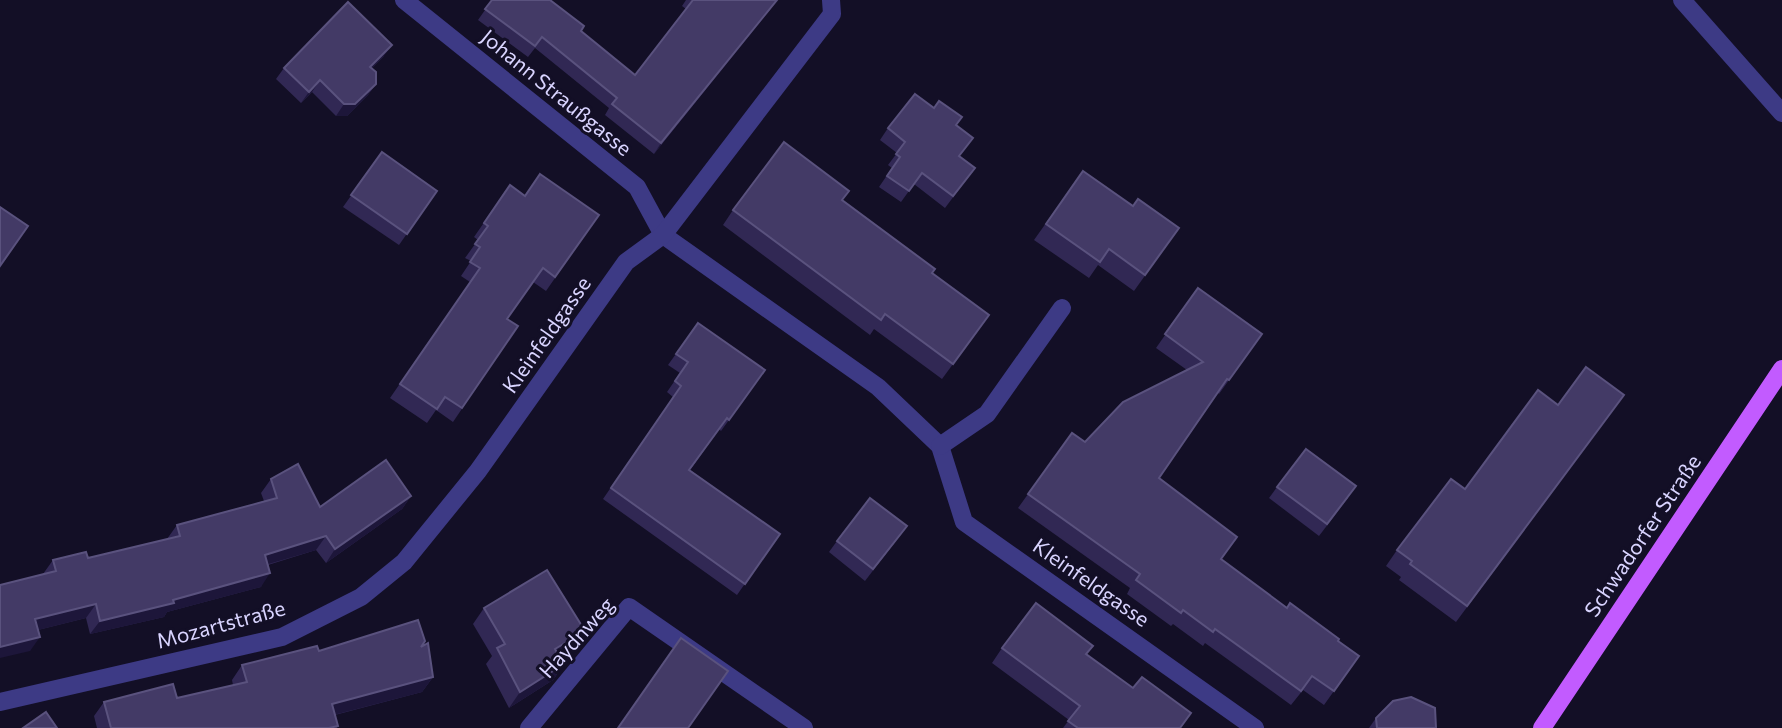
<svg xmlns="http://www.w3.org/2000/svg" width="1782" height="728" viewBox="0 0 1782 728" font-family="Commissioner,sans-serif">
<rect width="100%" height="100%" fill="#130f26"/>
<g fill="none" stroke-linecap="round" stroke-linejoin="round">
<g stroke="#3d3a85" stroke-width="18">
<path d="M404 0 637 187 663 235 878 387 940 446 964 522 1255 728"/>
<path d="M1682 0 1782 113"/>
<path d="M940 446 987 414 1062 308"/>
<path d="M0 702 282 637 361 597 404 562 478 471 626 262 663 235 832 14 831 0"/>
<path d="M529 728 629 607 804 728"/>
</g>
<path stroke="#c25bff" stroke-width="18" d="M1542 728 1782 369"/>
</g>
<g fill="#312854">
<path d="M492 0 581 31 635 75 686 9 682 6 686 0H777L654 154 605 115 609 108 535 48 528 57 478 20Z"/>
<path d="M384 56 372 68 376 84 368 95 347 116H336L312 92 301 103 276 79 284 68Z"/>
<path d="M956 125 960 157 975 168 945 208 914 184 901 202 879 187 892 168 888 165 897 153 880 140 888 128Z"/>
<path d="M382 152 437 191 399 245 343 207Z"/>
<path d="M1083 171 1133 206 1179 228 1134 291 1098 265 1089 278 1034 240Z"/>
<path d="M510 185 525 196 599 215 546 291 533 282 507 319 518 326 453 422 436 410 427 423 390 398 470 282 461 276 471 261 465 258 478 240 474 237Z"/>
<path d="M842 201 932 273 989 315 942 379 874 329 870 335 723 225 733 210Z"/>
<path d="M1198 288 1262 334 1219 394 1218 393 1159 478 1221 559 1287 608 1359 656 1324 705 1303 690 1291 705 1205 643 1203 646 1173 624 1171 626 1127 594 1130 588 1018 508 1072 433 1085 442 1187 370 1156 348Z"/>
<path d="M698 323 765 370 721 431 719 429 690 470 780 534 737 595 603 499 673 397 667 392 680 373 668 365Z"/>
<path d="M1624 395 1456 622 1399 580 1401 577 1386 566 1397 550 1558 405Z"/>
<path d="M271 479 320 507 411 496 402 509 326 563 316 550 268 565 261 587 167 612 164 617 90 634 86 618 38 630 30 651 43 574 53 560 88 558 167 539 177 525 264 501 261 493Z"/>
<path d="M1277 487 1348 498 1319 536 1269 498Z"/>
<path d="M907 526 865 581 829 552 837 541Z"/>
<path d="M484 608 585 631 574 647 559 656 564 664 553 680 509 708 486 664 492 656 473 624Z"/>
<path d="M421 647 433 677 422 692 335 715 338 726 337 728H97L94 716 104 702 177 698 233 685 232 680 242 665 319 651Z"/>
<path d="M1002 648 1087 654 1180 728H1063L1069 720 992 663Z"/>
<path d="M1376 718 1436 728H1369Z"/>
</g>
<g fill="#1d163a">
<path d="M777 0 770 10 654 154 661 143Z"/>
<path d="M392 45 384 56 362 78 370 67Z"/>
<path d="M320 80 312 92 301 103 309 92Z"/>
<path d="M376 84 368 95 347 116H336L344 104Z"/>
<path d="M411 496 402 509 326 563 335 549Z"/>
<path d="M326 536 316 550 255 568 265 555Z"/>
<path d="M270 573 261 587 167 612 164 617 90 634 100 621Z"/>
<path d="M96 604 86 618 26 633 35 619Z"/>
<path d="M585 631 574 647 544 665 555 649Z"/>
<path d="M40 637 30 651 0 658V647Z"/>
<path d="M564 664 553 680 509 708 520 692Z"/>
<path d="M433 677 422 692 322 718 332 704Z"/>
</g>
<g fill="#433a66" stroke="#5a527e" stroke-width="2">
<path d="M492 0H550L584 26 581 31 635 75 693 0H777L661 143 612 104 617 98 542 37 535 46 485 9Z"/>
<path d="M348 2 392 45 370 67 376 72V84L355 104H344L320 80 309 92 284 68Z"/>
<path d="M915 94 934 108 939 101 962 117 956 125 973 138 959 156 975 168 953 196 922 173 909 191 887 176 900 157 896 154 905 142 888 128Z"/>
<path d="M784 142 849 191 842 200 935 269 932 273 989 315 953 364 885 314 881 320 733 210Z"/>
<path d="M382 152 437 191 407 234 351 195Z"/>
<path d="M1083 171 1133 206 1138 199 1179 228 1145 275 1109 249 1100 262 1046 224Z"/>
<path d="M540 174 599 215 555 277 543 268 507 319 518 326 462 408 445 397 437 409 400 384 480 268 470 262 480 247 475 244 488 226 484 223 510 185 525 196Z"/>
<path d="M0 207 28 226 0 266Z"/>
<path d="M1198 288 1262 334 1229 380 1227 379 1159 478 1237 537 1221 559 1287 608 1290 603 1339 639 1338 641 1359 656 1334 691 1312 676 1301 691 1215 629 1213 632 1183 610 1181 613 1136 580 1140 574 1028 494 1072 433 1085 442 1123 402 1203 362 1165 334Z"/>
<path d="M698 323 765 370 729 420 727 418 689 470 780 534 745 584 611 488 681 386 675 381 688 362 676 354Z"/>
<path d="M1586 367 1624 395 1467 606 1410 564 1412 561 1397 550 1451 479 1465 489 1538 390 1558 405Z"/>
<path d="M1306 449 1356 486 1327 524 1277 487Z"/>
<path d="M386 460 411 496 335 549 326 536 265 555 270 573 173 600 174 603 100 621 96 604 35 619 40 637 0 647V585L56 571 53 560 86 552 88 558 180 536 177 525 277 498 271 479 298 464 320 507Z"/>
<path d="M870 498 907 526 873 569 837 541Z"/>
<path d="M547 570 585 631 555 649 564 664 520 692 497 648 505 644 484 608Z"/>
<path d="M1036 603 1093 646 1086 654 1133 688 1142 677 1191 713 1180 728H1078L1068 721 1080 706 1002 648Z"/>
<path d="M418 620 425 641 421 647 428 643 433 677 332 704 338 726 329 728H111L104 702 173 684 177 698 247 682 242 665 317 646 319 651Z"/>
<path d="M681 638 728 671 688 728H618Z"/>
<path d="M1411 697 1435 708 1436 728H1377L1376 718 1393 701Z"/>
<path d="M46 712 57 728H23Z"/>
</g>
<g text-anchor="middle" stroke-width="6" stroke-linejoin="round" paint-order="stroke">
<g font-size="21" fill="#d9d4ff" stroke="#130f26">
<text transform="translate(556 93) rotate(39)" y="7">Johann Straußgasse</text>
<text transform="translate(547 335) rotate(-55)" y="7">Kleinfeldgasse</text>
<text transform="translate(1643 536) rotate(-56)" y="7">Schwadorfer Straße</text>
<text transform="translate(1091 583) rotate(35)" y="7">Kleinfeldgasse</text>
<text transform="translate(221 625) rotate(-15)" y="7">Mozartstraße</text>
<text transform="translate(577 638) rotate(-48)" y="7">Haydnweg</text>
</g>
</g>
</svg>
